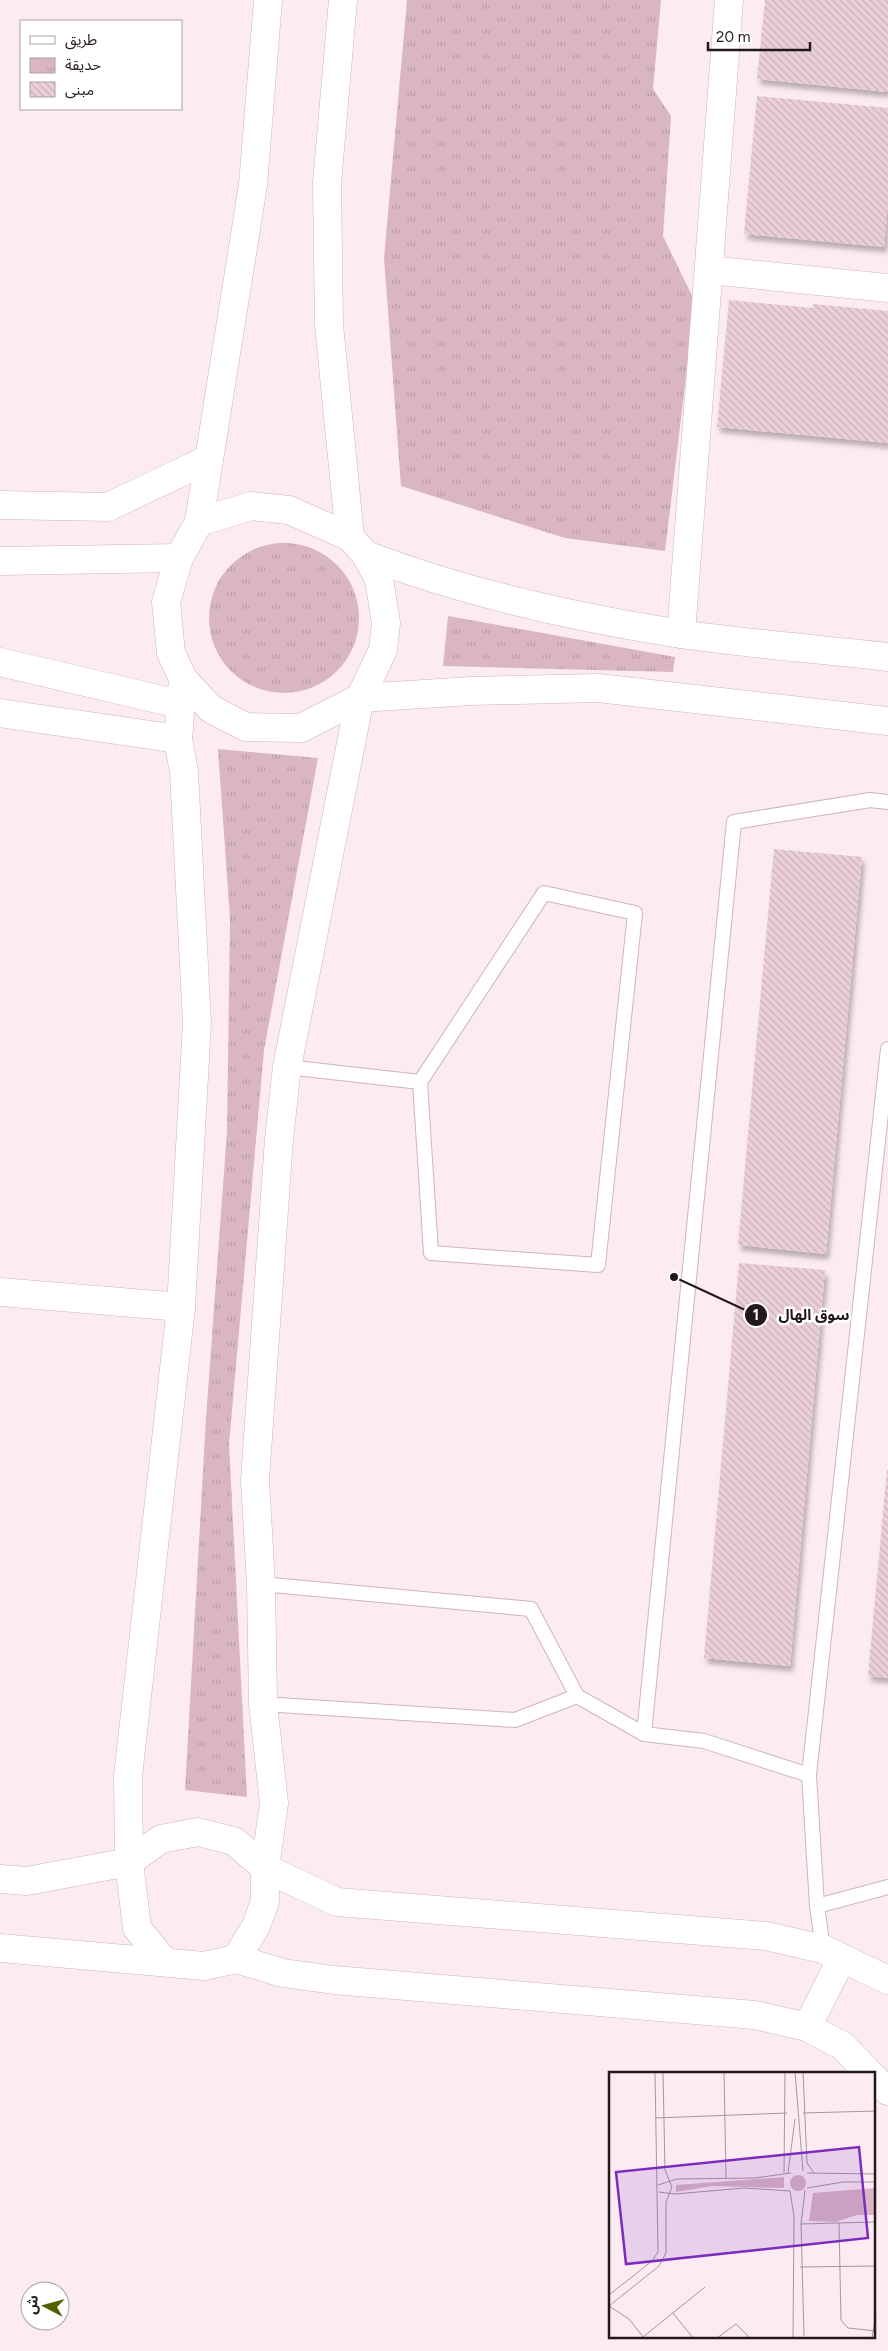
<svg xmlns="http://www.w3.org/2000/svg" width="888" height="2351" viewBox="0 0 888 2351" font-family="Figtree,'Noto Sans Arabic',sans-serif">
<defs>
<pattern id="park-tufts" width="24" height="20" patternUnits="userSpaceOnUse" patternTransform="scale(1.25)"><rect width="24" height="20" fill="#dab6c5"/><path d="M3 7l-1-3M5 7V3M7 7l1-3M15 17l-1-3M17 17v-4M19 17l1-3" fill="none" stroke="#bb9ca9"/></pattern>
<pattern id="building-back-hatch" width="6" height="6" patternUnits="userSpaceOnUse" patternTransform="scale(1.25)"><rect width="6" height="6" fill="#ebcfda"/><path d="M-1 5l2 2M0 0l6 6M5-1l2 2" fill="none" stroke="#c9b1bb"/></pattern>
<filter id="shadow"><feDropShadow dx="3" dy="5.5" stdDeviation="2.5" flood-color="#0004"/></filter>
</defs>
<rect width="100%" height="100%" fill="#fcebf2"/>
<g fill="url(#park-tufts)">
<path d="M407 0H661L653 89 671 116 663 236 695 302 665 551 565 538 401 486 384 258Z"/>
<circle cx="284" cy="618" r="75"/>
<path d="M448 616 675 657 673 672 443 666Z"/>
<path d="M218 749 318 758 264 1050 229 1444 247 1797 185 1790 206 1418 227 1131 230 919Z"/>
</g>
<g fill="url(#building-back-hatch)" filter="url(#shadow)">
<path d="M765 0H888V92L757 79Z"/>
<path d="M757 96 888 108V203L884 247 744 234Z"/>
<path d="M729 300 813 308V304L888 311V443L717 427Z"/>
<path d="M774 849 862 857 826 1254 738 1245Z"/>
<path d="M739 1263 825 1270 790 1666 704 1658Z"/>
<path d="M887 1470H888V1678L868 1676Z"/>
</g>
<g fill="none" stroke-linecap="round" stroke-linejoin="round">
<g stroke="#d0b4bf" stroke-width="16">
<g id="service">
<path d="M287 1067 420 1082 544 893 635 913 598 1265 431 1253 420 1082"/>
<path d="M261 1584 531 1609 577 1696 644 1734 704 1741 809 1775 817 1906 823 1949"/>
<path d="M263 1704 515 1720 577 1696"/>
<path d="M644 1734 734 822 870 800 888 802"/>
<path d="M809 1775 888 1049"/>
<path d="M817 1906 888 1887"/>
</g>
</g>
<g stroke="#d0b4bf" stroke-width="29">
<g id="minor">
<path d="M709 270 888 288"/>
<path d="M0 505 108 507 209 459"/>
<path d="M0 561 179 558"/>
<path d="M681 634 729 0"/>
<path d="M0 662 179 704"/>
<path d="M0 713 178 739"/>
<path d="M0 1292 181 1307"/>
</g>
</g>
<g stroke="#d0b4bf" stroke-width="29">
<g id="secondary">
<path d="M343 0 327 183 329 325 350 537"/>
<path d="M251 506 289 510 350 537 366 555 379 579 386 623 383 650 360 698 301 728 246 727 211 709 183 679 171 653 166 602 179 558 199 522Z"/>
<path d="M199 522 253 185 268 0"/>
<path d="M366 555C463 592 578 618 681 634 750 644 819 649 888 657"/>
<path d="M0 1879 27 1881 129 1862 161 1839 198 1832 234 1841 265 1868 337 1902 766 1936 823 1949 888 1980"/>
<path d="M0 1948 204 1966 236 1959 283 1973 334 1980 755 2015 807 2027 843 2046 870 2074"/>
<path d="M236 1959 256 1926 265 1901V1868L274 1803 263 1704 261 1584 255 1480 279 1139 287 1067 360 698 471 691 598 688 888 721"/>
<path d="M164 1961 137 1928 129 1862 128 1776 181 1307 197 1023 184 772 178 739 183 679"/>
<path d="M807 2027 842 1958"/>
<path d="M874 2078 888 2091"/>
</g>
</g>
<use href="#service" stroke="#fff" stroke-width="14"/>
<use href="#minor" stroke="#fff" stroke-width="28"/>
<use href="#secondary" stroke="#fff" stroke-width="28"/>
</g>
<g transform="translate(609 2072)">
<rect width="266" height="266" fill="#fcebf2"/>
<path d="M181 111a8 8 0 1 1 16 0a8 8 0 1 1-16 0ZM175 105V116L103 114 67 120V113ZM266 116V143H248L226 150 200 149 204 121Z" fill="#dab6c5"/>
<path fill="none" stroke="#a5979d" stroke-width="1" d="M115 0 117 107M186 0 194 99M194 0 198 91 205 101M194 41 267 39M46 46 178 41M175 101 176 0M179 101 186 47M198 101 267 102M49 113 68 107 146 106 182 101M198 116 234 110H267M50 120 66 122 135 116 181 119 185 144 184 265M230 151 232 248 239 256 267 259M192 152 267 150M191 195 267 194M0 223 43 189 49 180 46 0M0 234 20 247 35 266M0 234 50 194 57 181V130L63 115 56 98 54 0M64 241 84 266M195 264 192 152 196 118M34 265 96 215M108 266 127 252 141 266M263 266 267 242"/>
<path fill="#7b2cbf" fill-opacity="0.15" stroke="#7b2cbf" stroke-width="2.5" d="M250 75 259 166 17 192 7 100Z"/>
<rect width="266" height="266" fill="none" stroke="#23191d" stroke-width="2.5"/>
</g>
<path fill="none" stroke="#23191d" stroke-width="2" d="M674 1277L756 1315"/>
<g fill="#23191d" stroke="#fff" stroke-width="2">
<circle cx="674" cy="1277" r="5"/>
<circle cx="756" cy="1315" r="12"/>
</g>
<g font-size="15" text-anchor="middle" font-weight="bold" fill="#fff">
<text x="756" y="1320">1</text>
</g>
<g font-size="15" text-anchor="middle" font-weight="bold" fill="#23191d" stroke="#fff" stroke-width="5" stroke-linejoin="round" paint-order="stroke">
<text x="814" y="1320">سوق الهال</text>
</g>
<rect x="20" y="20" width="162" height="90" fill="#ffffff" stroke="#a7a3a5"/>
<rect x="30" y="36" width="25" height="8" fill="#ffffff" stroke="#a7a3a5"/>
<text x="65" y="45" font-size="15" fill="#23191d">طريق</text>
<rect x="30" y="58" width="25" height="15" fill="url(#park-tufts)" stroke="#a7a3a5"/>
<text x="65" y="70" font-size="15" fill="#23191d">حديقة</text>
<rect x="30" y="82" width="25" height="15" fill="url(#building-back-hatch)" stroke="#a7a3a5"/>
<text x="65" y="95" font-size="15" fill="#23191d">مبنى</text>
<g transform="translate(45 2306) rotate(276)"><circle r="24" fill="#ffffff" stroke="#a7a3a5"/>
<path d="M0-4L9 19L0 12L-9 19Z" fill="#546101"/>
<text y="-8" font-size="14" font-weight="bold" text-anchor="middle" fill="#23191d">ش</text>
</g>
<path d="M708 42v8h102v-8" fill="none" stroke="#23191d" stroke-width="2.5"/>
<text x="716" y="42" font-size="15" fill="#23191d" stroke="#ffffff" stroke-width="4" paint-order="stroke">20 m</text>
</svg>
